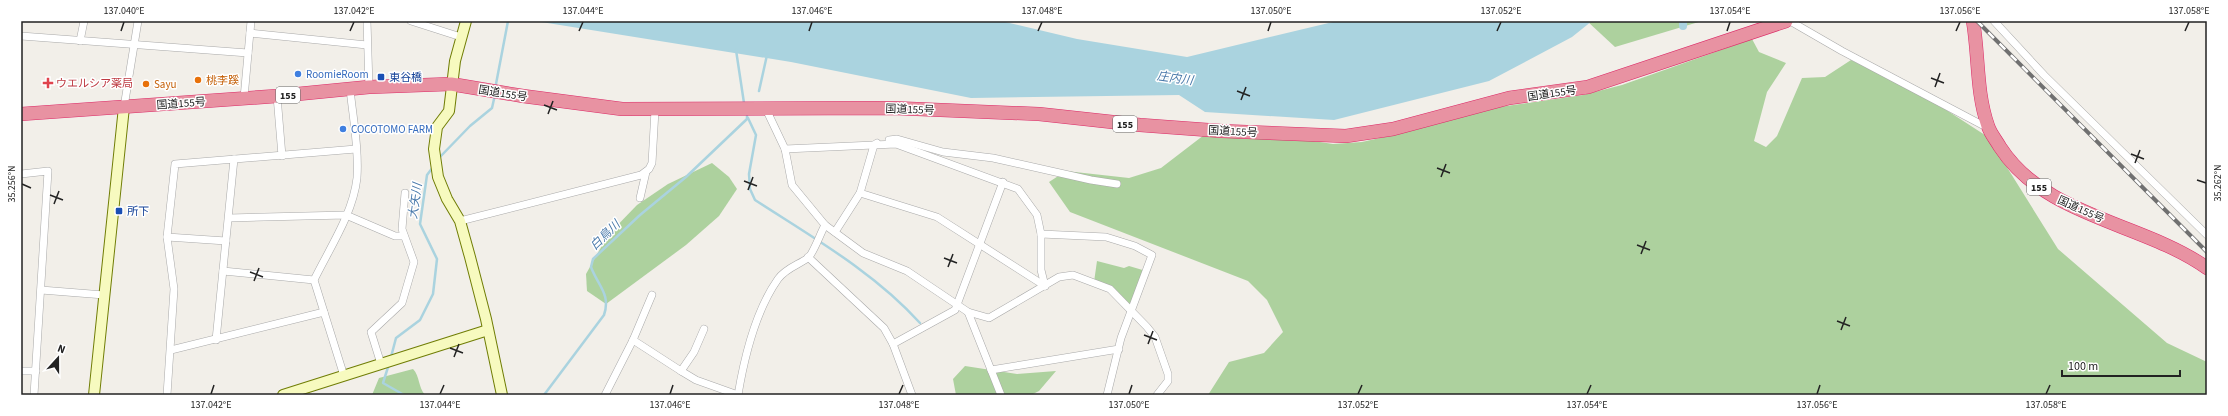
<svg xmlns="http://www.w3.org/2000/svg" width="2228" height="416" viewBox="0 0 2228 416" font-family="'Source Sans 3','Noto Sans JP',sans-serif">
<rect width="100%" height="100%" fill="#f2efe9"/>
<g fill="#add19e">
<path d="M1587 21H1702L1615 47Z"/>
<path d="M1752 39 1759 52 1786 63 1767 92 1754 141 1766 147 1777 136 1802 78 1825 77 1851 60 1920 93 1988 137 2058 249 2167 343 2207 362V395H1208L1229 362 1264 353 1283 332 1267 300 1248 281 1070 212 1049 182 1066 171 1129 178 1161 168 1204 135H1274L1333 144 1362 142 1393 135 1492 108 1583 95 1622 85Z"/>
<path d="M712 163 729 177 737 189 719 216 686 245 606 304 587 291 586 274 608 235 637 205 668 184Z"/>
<path d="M1097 261 1124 268 1129 266 1146 271 1131 310 1110 289 1094 282Z"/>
<path d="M965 366 1017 374 1056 371 1039 391 1031 395H956L953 379Z"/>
<path d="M413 369C420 376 418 387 425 395H372L379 378Z"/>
</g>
<path fill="#aad3df" d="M535 21H1001L1077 39 1187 57 1337 21H1592L1572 37 1489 81 1334 120 1205 112 1179 95 971 98 791 62Z"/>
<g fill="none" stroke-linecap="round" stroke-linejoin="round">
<g stroke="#aad3df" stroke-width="2.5">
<path d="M736 50 744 103"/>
<path d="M496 84 508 21"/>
<path d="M759 91 767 55"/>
<path d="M748 118 756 135 749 174 750 189 755 200C812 237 874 272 920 323"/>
<path d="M439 158 470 126 492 108 494 99"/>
<path d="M391 357 396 338 420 320 433 294 437 259 420 224 427 175 433 167"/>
<path d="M389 364 383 383 404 395"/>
<path d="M544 395 604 315C611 294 598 286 591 267L593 259 640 215 686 177 747 119V116"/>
</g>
<path stroke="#aad3df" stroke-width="8" d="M1683 26V21"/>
<g stroke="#a9a9a9" stroke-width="8">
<g id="street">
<path d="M367 21 369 87"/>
<path d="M411 21 461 37"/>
<path d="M1790 21 1842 51 1988 128"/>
<path d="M1994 21 2044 75 2207 235"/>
<path d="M250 33 367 45"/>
<path d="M21 36 248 53"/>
<path d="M80 41 84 21"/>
<path d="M277 96 282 156"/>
<path d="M244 98 251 21"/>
<path d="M124 107 138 21"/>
<path d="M766 109 785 149 792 185 825 225 863 253 907 271 968 312 1001 395"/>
<path d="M889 140 897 139 943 152 993 158 1091 180 1117 184"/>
<path d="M785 149 896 144 1018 189 1037 215 1041 234V270L1045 286"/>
<path d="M21 174 48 171 34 395"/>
<path d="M860 193 937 217 1045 286"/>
<path d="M640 198 646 172"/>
<path d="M229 218 346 215 395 236H404"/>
<path d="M460 221 641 175 649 169 652 163 655 110"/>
<path d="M835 232 860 193 874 145 877 143"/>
<path d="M1041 234 1106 237 1135 246 1152 255 1121 338 1107 395"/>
<path d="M167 237 226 241"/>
<path d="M808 257 884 328 893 344 912 395"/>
<path d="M223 271 314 280"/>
<path d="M41 290 104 295"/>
<path d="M324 312 314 280C329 249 353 214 357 178 359 149 353 118 350 89"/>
<path d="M968 312 989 318 1059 277 1073 275 1110 289 1147 327 1155 337 1168 374V381L1157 395"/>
<path d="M216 340 234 159"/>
<path d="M633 340 681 371 696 380 738 395"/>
<path d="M893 344 955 310 1003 182"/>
<path d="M171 350 324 312 344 376"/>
<path d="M381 364 371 332 402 303 414 262 402 229 405 193"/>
<path d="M991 370 1119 349"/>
<path d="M21 371H36"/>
<path d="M681 371 694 352 704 329"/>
<path d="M167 395 174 289 167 237 175 164 356 149"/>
<path d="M605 395 633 340 652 295"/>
<path d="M738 395C744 359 756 310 778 279 786 268 798 265 808 258 813 254 821 232 825 225"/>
</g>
</g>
<g stroke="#707d05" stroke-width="12">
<g id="secondary">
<path d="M466 21 455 61 449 111 437 127 434 149 438 177 447 199 460 221 470 257 486 319 502 395"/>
<path d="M94 395 124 107"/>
<path d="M283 395 488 330"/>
</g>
</g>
<g stroke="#dc2a67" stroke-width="14">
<g id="highway">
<path d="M1973 21C1979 56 1976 92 1988 126 1990 133 1996 140 2000 147 2046 218 2142 222 2207 268"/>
<path d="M21 114 277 96 369 87 451 84 523 96 622 109 893 108 1039 114 1140 125 1222 131 1346 136 1393 129 1509 98 1588 87 1786 21"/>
</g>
</g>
<use href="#street" stroke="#fff" stroke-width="7"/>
<use href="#secondary" stroke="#f7fabf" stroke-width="10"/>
<use href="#highway" stroke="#e892a2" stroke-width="13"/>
<g stroke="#707070" stroke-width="4">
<path id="rail" d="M1977 21 2207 252"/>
</g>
<use href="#rail" stroke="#fff" stroke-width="2.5" stroke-dasharray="8" stroke-linecap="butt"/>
</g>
<path fill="none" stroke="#222" stroke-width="1.5" d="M121 31 124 22M350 31 354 22M579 31 583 22M809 31 812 22M1038 31 1042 22M1268 31 1271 22M1497 31 1501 22M1727 31 1730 22M1956 31 1960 22M2185 31 2189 22M1931 78 1944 83M1935 87 1940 73M1237 91 1250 96M1241 100 1246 87M544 105 557 110M548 114 553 101M2131 154 2144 159M2135 163 2140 150M1437 168 1450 173M1441 177 1446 164M2197 180 2206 183M744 181 757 186M22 184 31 188M748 190 753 177M50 195 63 200M54 204 59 191M1637 245 1650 250M1641 254 1646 241M944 258 957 263M948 267 953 254M250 272 263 277M254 281 259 268M1837 321 1850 326M1841 330 1846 317M1144 335 1157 340M1148 344 1153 331M450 348 463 353M454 357 459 344M211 394 214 385M440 394 444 385M670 394 673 385M899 394 903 385M1129 394 1132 385M1358 394 1362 385M1587 394 1591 385M1817 394 1820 385M2046 394 2050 385"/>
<g fill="#3f7fe0" stroke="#fff" stroke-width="1.5">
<circle cx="298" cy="74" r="4"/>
<circle cx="343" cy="129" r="4"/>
</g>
<g fill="#1a4fb4" stroke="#fff" stroke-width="1.5">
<rect x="377" y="73" width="8" height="8" rx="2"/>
<rect x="115" y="207" width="8" height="8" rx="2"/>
</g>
<g fill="#e8710a" stroke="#fff" stroke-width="1.5">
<circle cx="198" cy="80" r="4"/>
<circle cx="146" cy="84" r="4"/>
</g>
<path fill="#e0444e" stroke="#fff" stroke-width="1.5" d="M46 77h4v4h4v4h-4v4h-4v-4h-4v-4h4z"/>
<g text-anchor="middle" stroke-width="3" stroke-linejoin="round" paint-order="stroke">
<g fill="#fff" stroke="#646464" stroke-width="1">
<rect x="276" y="87" width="24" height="16" rx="3"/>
<rect x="1113" y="116" width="24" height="16" rx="3"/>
<rect x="2027" y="179" width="24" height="16" rx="3"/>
</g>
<g font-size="10" font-weight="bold" fill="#222">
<text x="288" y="99">155</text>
<text x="1125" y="128">155</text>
<text x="2039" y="191">155</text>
</g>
<g font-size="11" fill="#366cbe" stroke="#fff" text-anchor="start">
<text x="306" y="78">RoomieRoom</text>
<text x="351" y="133">COCOTOMO FARM</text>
</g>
<g font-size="11" fill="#164399" stroke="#fff" text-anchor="start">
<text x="389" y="81">東谷橋</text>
<text x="127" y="215">所下</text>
</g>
<g font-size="11" fill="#c56008" stroke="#fff" text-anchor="start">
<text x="206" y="84">桃李蹊</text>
<text x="154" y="88">Sayu</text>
</g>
<g font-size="11" fill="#be3a42" stroke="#fff" text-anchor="start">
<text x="56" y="87">ウエルシア薬局</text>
</g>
<g font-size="11" fill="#222" stroke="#fff">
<text transform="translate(503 93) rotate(9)" y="4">国道155号</text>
<text transform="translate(1552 93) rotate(-8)" y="4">国道155号</text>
<text transform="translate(181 103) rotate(-4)" y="4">国道155号</text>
<text transform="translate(910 109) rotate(2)" y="4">国道155号</text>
<text transform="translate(1233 131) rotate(3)" y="4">国道155号</text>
<text transform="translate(2081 209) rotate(24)" y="4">国道155号</text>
</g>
<g font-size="12" font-style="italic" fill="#4a7aab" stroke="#fff">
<text transform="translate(1175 78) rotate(8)" y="4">庄内川</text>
<text transform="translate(415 201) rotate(-82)" y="4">大矢川</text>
<text transform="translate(605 235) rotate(-44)" y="4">白鳥川</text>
</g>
</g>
<rect width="2228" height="416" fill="none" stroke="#ffffff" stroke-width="44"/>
<g transform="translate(58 358) rotate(21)" stroke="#ffffff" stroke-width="3" paint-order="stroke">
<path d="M0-3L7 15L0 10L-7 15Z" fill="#222222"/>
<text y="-6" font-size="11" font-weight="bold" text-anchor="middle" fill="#222222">N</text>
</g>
<path d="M2062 370v6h118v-6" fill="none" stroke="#222222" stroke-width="2"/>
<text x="2068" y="370" font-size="12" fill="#222222" stroke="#ffffff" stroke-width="3" paint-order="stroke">100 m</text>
<rect x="22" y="22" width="2184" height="372" fill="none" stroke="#222" stroke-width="1.5"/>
<g font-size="10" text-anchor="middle" fill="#222">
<text x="124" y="14">137.040°E</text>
<text x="354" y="14">137.042°E</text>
<text x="583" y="14">137.044°E</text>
<text x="812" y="14">137.046°E</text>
<text x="1042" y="14">137.048°E</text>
<text x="1271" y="14">137.050°E</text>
<text x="1501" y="14">137.052°E</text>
<text x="1730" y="14">137.054°E</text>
<text x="1960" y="14">137.056°E</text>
<text x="2189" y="14">137.058°E</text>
<text transform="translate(2217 183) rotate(-90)" y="4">35.262°N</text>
<text transform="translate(11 184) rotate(-90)" y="4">35.256°N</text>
<text x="211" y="408">137.042°E</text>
<text x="440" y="408">137.044°E</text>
<text x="670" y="408">137.046°E</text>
<text x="899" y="408">137.048°E</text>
<text x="1129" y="408">137.050°E</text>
<text x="1358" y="408">137.052°E</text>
<text x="1587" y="408">137.054°E</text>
<text x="1817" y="408">137.056°E</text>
<text x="2046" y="408">137.058°E</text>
</g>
</svg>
